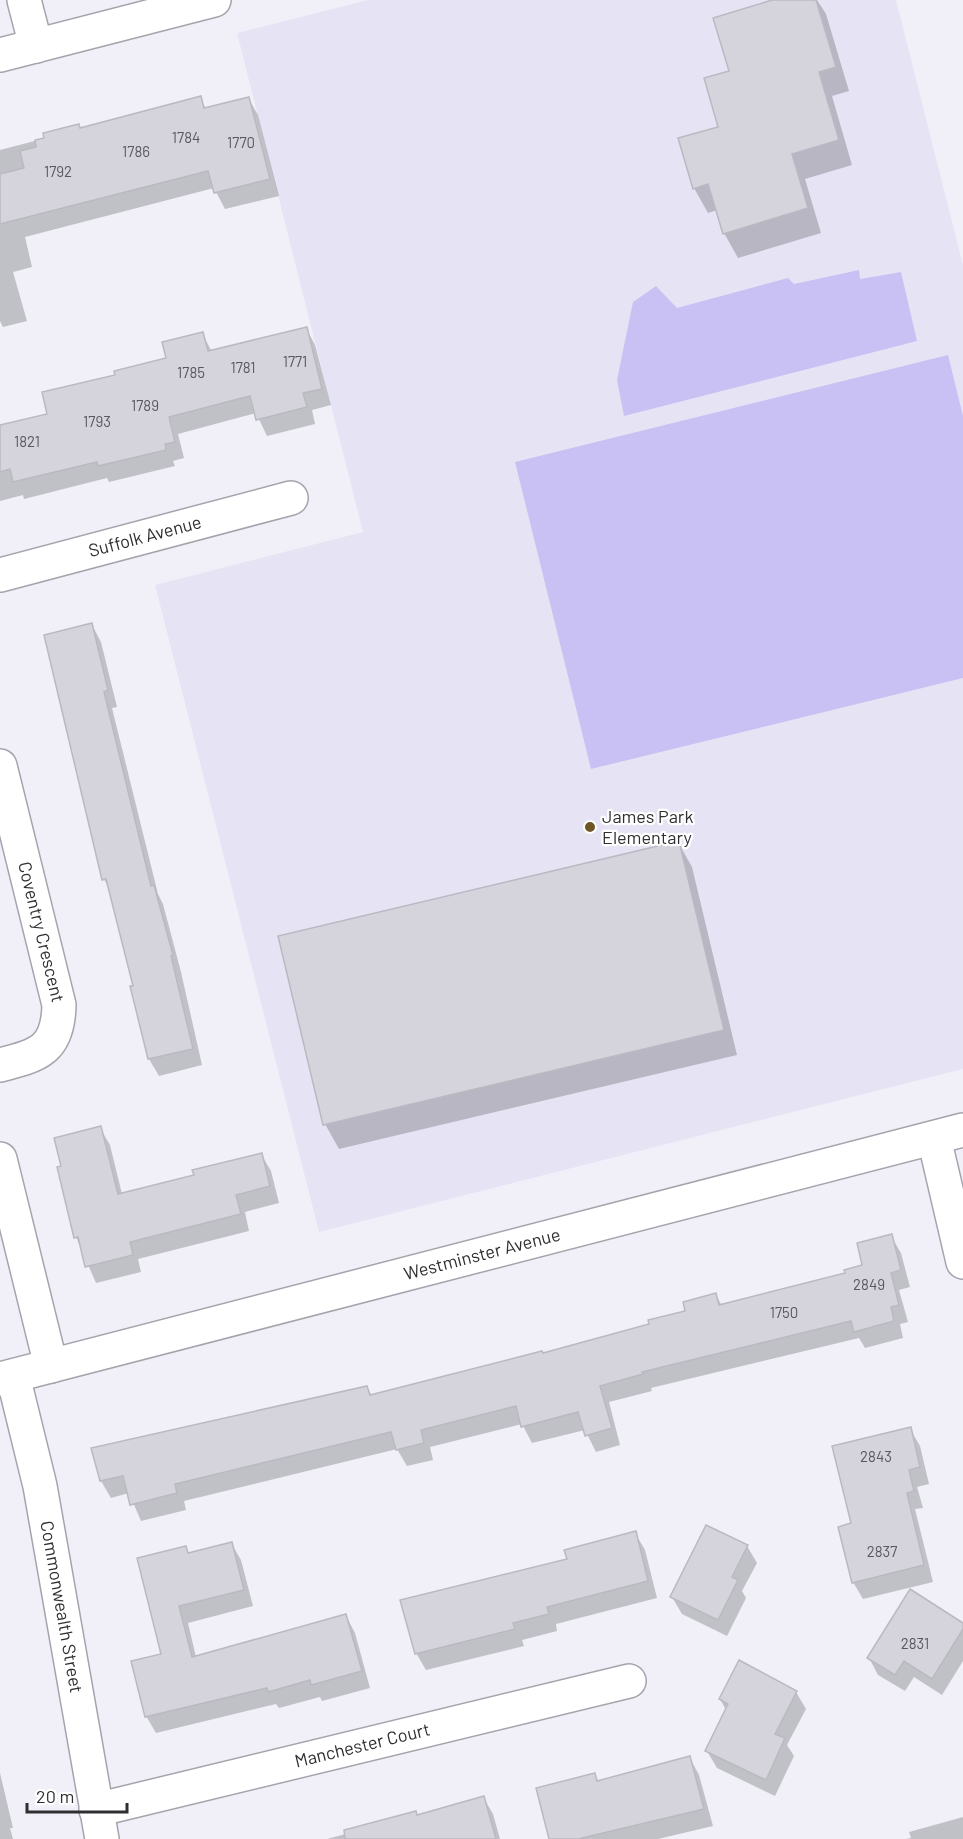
<svg xmlns="http://www.w3.org/2000/svg" width="963" height="1839" viewBox="0 0 963 1839" font-family="Barlow,sans-serif">
<rect width="100%" height="100%" fill="#f1f0f9"/>
<path fill="#e6e4f4" d="M368 0H896L963 265V1069L319 1232 155 585 363 532 237 33Z"/>
<g fill="#c9c1f3">
<path d="M859 270 860 279 901 272 917 341 624 416 617 380 633 302 656 286 677 308 788 278 794 284Z"/>
<path d="M948 355 963 416V678L591 769 515 462Z"/>
</g>
<g fill="#0003">
<path d="M778 0H817L826 14 849 91 832 96 852 165 805 179 821 233 738 258 724 233 717 210 708 213 694 188 720 128 731 72Z"/>
<path d="M200 98 206 109 249 99 258 115 279 196 225 209 214 188 25 237 32 267 13 272 27 321 3 327 0 321V150Z"/>
<path d="M306 328 315 345 331 405 312 410 315 424 267 436 256 413 178 434 184 458 173 461 175 466 109 482 107 478 24 499 23 495 0 501V427L49 415 117 376 167 359 202 333 212 352Z"/>
<path d="M92 625 101 642 117 707 112 708 158 894 163 904 181 972 202 1065 159 1076 149 1059 132 987H135L110 891 104 879Z"/>
<path d="M678 842 692 867 737 1055 339 1149 325 1124Z"/>
<path d="M100 1128 110 1145 122 1194 195 1176 261 1154 271 1171 279 1203 245 1212 249 1231 138 1259 141 1272 96 1283 76 1237Z"/>
<path d="M891 1236 901 1253 910 1287 899 1290 908 1322 900 1324 903 1338 865 1348 859 1338 651 1388 652 1391 609 1402 620 1445 596 1452 585 1430 532 1443 522 1424 430 1447 433 1460 407 1466 397 1449 184 1501 186 1510 141 1521 129 1493 111 1498 101 1481 93 1449 367 1387 372 1396 542 1355 651 1325 687 1312 716 1295 722 1306 847 1274 864 1266Z"/>
<path d="M910 1429 920 1446 929 1484 917 1487 923 1508 915 1509 933 1582 863 1599 853 1582Z"/>
<path d="M635 1533 645 1550 657 1598 556 1624 557 1631 522 1640 524 1646 426 1670 416 1653 568 1560Z"/>
<path d="M231 1543 241 1560 253 1606 188 1623 196 1657 346 1616 355 1633 370 1688 322 1701 320 1697 279 1708 276 1704 156 1733 146 1716 163 1655 185 1547 189 1554Z"/>
<path d="M747 1546 757 1563 742 1591 746 1598 727 1636 682 1614 672 1597Z"/>
<path d="M963 1625V1661L942 1695 914 1677 905 1691 878 1675 869 1658Z"/>
<path d="M796 1692 806 1709 787 1745 794 1756 775 1796 717 1768 707 1751 726 1710 720 1699Z"/>
<path d="M690 1758 699 1775 713 1826 658 1839H551L594 1774 599 1782Z"/>
<path d="M0 1773 13 1828H10L13 1839H0Z"/>
<path d="M483 1797 493 1814 500 1839H327Z"/>
<path d="M963 1817V1839H906L911 1838 909 1832Z"/>
</g>
<g fill="#d5d4dd" stroke="#bab9c2" stroke-width="1.5">
<path d="M772 0H816L836 67 819 72 839 140 792 154 808 208 723 234 708 184 693 189 678 138 718 127 704 78 729 71 713 18Z"/>
<path d="M201 96 204 108 249 97 270 179 214 193 208 171 0 224V174L24 168 20 151 36 147 35 140 44 138 43 133 79 124 80 128Z"/>
<path d="M307 327 322 389 303 393 307 407 256 420 250 396 169 417 175 442 165 444 166 450 98 466 97 462 13 482 10 469 0 472V425L47 414 42 392 115 375 114 371 166 358 162 342 203 332 208 351Z"/>
<path d="M92 623 108 690 104 692 151 886 154 885 173 955 171 956 193 1049 148 1059 130 986H133L106 879 102 880 44 635Z"/>
<path d="M679 841 724 1030 323 1125 278 936Z"/>
<path d="M101 1126 118 1194 194 1175 192 1170 262 1153 270 1186 236 1195 241 1214 130 1242 133 1255 85 1267 78 1237 74 1238 57 1167 61 1166 54 1138Z"/>
<path d="M892 1234 901 1270 891 1273 899 1305 891 1307 894 1321 854 1332 851 1321 642 1372 643 1374 600 1386 612 1428 585 1436 578 1412 521 1427 516 1406 421 1430 424 1443 396 1450 391 1432 175 1484 177 1493 130 1505 123 1476 100 1481 91 1448 367 1386 370 1395 542 1351 543 1353 649 1324 648 1320 685 1311 683 1302 716 1293 719 1305 845 1273 844 1270 862 1265 857 1243Z"/>
<path d="M911 1427 920 1467 909 1470 914 1491 907 1493 924 1565 852 1583 838 1527 851 1523 832 1446Z"/>
<path d="M706 1525 748 1545 732 1577 738 1580 718 1620 670 1597Z"/>
<path d="M636 1531 648 1581 547 1607 549 1614 513 1623 515 1629 415 1654 400 1600 567 1559 564 1550Z"/>
<path d="M232 1542 244 1590 179 1606 192 1657 346 1614 362 1671 311 1685 310 1680 268 1692 267 1688 145 1717 131 1661 161 1654 137 1558 186 1546 188 1553Z"/>
<path d="M910 1589 963 1623V1629L932 1679 904 1661 895 1675 867 1658Z"/>
<path d="M739 1660 797 1691 775 1734 785 1738 766 1780 705 1751 728 1704 719 1699Z"/>
<path d="M690 1756 704 1809 578 1839H549L536 1788 595 1773 597 1781Z"/>
<path d="M484 1796 496 1839H345L344 1830 416 1811 417 1815Z"/>
</g>
<g fill="none" stroke-linecap="round" stroke-linejoin="round">
<g stroke="#a5a4ad" stroke-width="36">
<g id="minor">
<path d="M24 0 36 46"/>
<path d="M0 55 214 0"/>
<path id="s1" d="M0 575 291 498"/>
<path id="s2" d="M0 766 59 1005C58 1050 39 1055 0 1065"/>
<path d="M934 1138 963 1262"/>
<path d="M0 1159 51 1366"/>
<path id="s3" d="M13 1376 40 1486 102 1839"/>
<path id="s4" d="M0 1379 963 1130"/>
<path id="s5" d="M96 1810 629 1681"/>
</g>
</g>
<use href="#minor" stroke="#fff" stroke-width="33"/>
</g>
<circle fill="#6f5627" stroke="#fff" stroke-width="2" cx="590" cy="827" r="6"/>
<g text-anchor="middle" stroke-width="4.5" stroke-linejoin="round" paint-order="stroke">
<g font-size="15" fill="#58585d">
<text x="186" y="143">1784</text>
<text x="241" y="148">1770</text>
<text x="136" y="157">1786</text>
<text x="58" y="177">1792</text>
<text x="295" y="367">1771</text>
<text x="243" y="373">1781</text>
<text x="191" y="378">1785</text>
<text x="145" y="411">1789</text>
<text x="97" y="427">1793</text>
<text x="27" y="447">1821</text>
<text x="869" y="1290">2849</text>
<text x="784" y="1318">1750</text>
<text x="876" y="1462">2843</text>
<text x="882" y="1557">2837</text>
<text x="915" y="1649">2831</text>
</g>
<g font-size="18" fill="#2f2f32" stroke="#fff">
<text dy="6" stroke="none"><textPath href="#s1" startOffset="150">Suffolk Avenue</textPath></text>
<text dy="6" stroke="none"><textPath href="#s2" startOffset="171">Coventry Crescent</textPath></text>
<text dy="6" stroke="none"><textPath href="#s4" startOffset="498">Westminster Avenue</textPath></text>
<text dy="6" stroke="none"><textPath href="#s3" startOffset="236">Commonwealth Street</textPath></text>
<text dy="6" stroke="none"><textPath href="#s5" startOffset="274">Manchester Court</textPath></text>
</g>
<g font-size="18" fill="#2f2f32" stroke="#fff" text-anchor="start">
<text x="602" y="823">James Park<tspan x="602" dy="21">Elementary</tspan></text>
</g>
</g>
<path d="M27 1803v9h100v-9" fill="none" stroke="#2f2f32" stroke-width="3"/>
<text x="36" y="1803" font-size="18" fill="#2f2f32" stroke="#ffffff" stroke-width="4.5" paint-order="stroke">20 m</text>
</svg>
